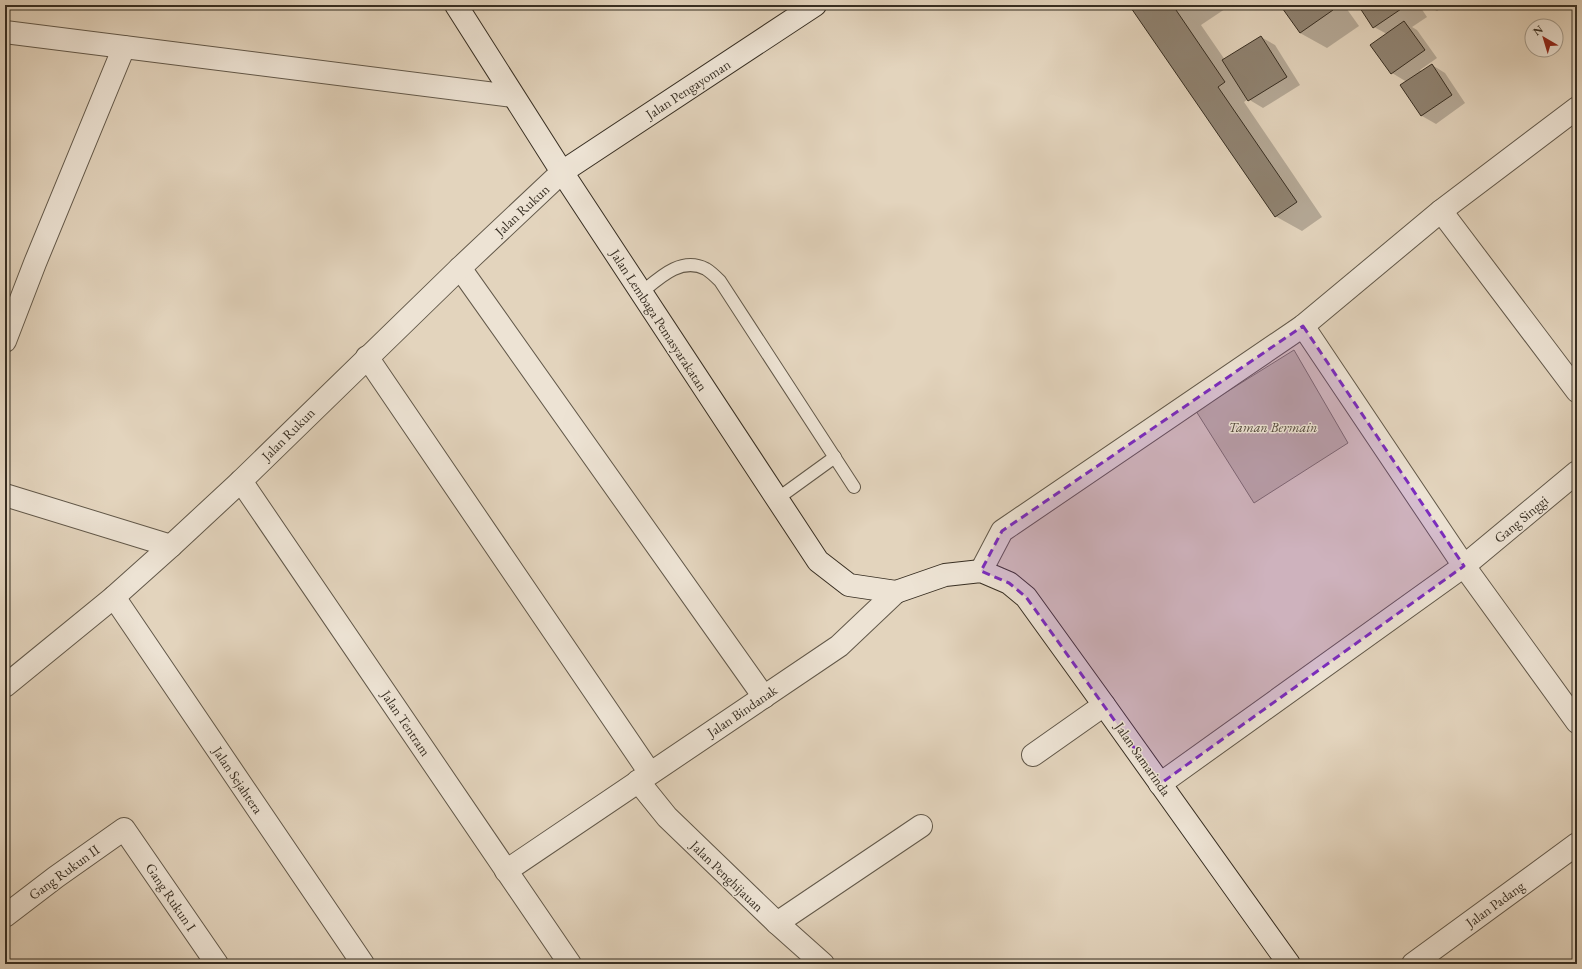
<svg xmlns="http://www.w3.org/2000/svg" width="1582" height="969" viewBox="0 0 1582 969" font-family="'EB Garamond',serif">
<rect width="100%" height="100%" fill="#e3d4bd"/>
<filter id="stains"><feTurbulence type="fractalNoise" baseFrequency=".005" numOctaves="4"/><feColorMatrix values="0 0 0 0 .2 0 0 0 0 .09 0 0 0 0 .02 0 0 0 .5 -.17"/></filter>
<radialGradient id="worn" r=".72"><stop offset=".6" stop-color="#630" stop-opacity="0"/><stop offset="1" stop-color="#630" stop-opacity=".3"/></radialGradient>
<path fill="#c6b8a3" stroke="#7e7362" d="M1294 350 1348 443 1254 503 1196 411Z"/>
<g fill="#0003">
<path d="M1130 5H1231L1201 25 1225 60 1261 37 1275 45 1300 85 1263 108 1248 99 1244 102 1322 217 1302 231 1275 216Z"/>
<path d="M1282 5H1344L1359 26 1327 48 1300 33Z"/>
<path d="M1359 5H1419L1427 17 1412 27 1417 30 1437 58 1420 70 1422 72 1432 65 1445 73 1465 103 1436 124 1422 116 1402 85 1407 82 1392 73 1372 45 1387 34 1374 27Z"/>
<path d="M1426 5H1446L1437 11Z"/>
</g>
<g fill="#908473" stroke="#372e22">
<path d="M1129 5H1183L1176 10 1225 82 1218 87 1297 202 1275 217Z"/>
<path d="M1280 5H1329L1333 10 1300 33Z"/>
<path d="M1358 5H1407L1373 28Z"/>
<path d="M1404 21 1425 50 1391 74 1370 45Z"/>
<path d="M1261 36 1287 77 1248 101 1222 60Z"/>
<path d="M1432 64 1452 95 1421 116 1400 85Z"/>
</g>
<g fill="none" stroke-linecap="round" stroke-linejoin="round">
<g stroke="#625849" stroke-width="14">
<g id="lane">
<path d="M641 293C659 278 681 256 706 269 711 272 716 277 720 281L854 487"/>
<path d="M777 499 835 457"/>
</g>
</g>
<g stroke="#625849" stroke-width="24">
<g id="street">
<path d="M5 32 512 96"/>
<path d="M1441 211 1577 391"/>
<path d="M460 268 764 697"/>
<path d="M1303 326 1464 566 1577 722"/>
<path d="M5 341 35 263 124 47"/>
<path d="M367 357 650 773"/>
<path d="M241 481 570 964"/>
<path d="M5 495 171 546"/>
<path d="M981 571 1002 531 1303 326 1441 211 1577 108"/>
<path d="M114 597 363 964"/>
<path d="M5 686 114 597 171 546 241 481 460 268 562 172"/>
<path d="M1033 755 1104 705"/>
<path d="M638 781 667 817 777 923 823 964"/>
<path d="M1160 784 1464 566 1577 472"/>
<path d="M506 871 839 646 896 592"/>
<path d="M5 916 56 877 124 829 217 964"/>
<path d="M777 923 921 826"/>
<path d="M1413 964 1577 844"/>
</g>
</g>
<g stroke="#372e22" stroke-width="24">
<g id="secondary">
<path d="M456 5 562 172 818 561 849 585 896 592 945 575 981 571 1009 583 1026 597 1104 705 1289 964"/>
<path d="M562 172 815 5"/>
</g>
</g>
<use href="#lane" stroke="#ede3d4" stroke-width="12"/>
<use href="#street" stroke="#ede3d4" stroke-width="22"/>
<use href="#secondary" stroke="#ede3d4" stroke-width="22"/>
</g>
<path fill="#7b2cbf" fill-opacity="0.2" stroke="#7b2cbf" stroke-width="3" stroke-dasharray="8 5" stroke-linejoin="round" d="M1303 326 1464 566 1160 784 1026 597 1009 583 981 571 1002 531Z"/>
<g text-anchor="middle" stroke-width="3" stroke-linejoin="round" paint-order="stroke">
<g font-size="14" fill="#372e22" stroke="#ede3d4">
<text transform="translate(688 89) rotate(-33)" y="5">Jalan Pengayoman</text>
<text transform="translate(522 210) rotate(-43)" y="5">Jalan Rukun</text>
<text transform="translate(659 320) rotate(57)" y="5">Jalan Lembaga Pemasyarakatan</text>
<text transform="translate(288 434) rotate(-45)" y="5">Jalan Rukun</text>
<text transform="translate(1521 519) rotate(-40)" y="5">Gang Singgi</text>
<text transform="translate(742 711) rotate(-34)" y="5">Jalan Bindanak</text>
<text transform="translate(406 723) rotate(56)" y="5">Jalan Tentram</text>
<text transform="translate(1143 759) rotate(55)" y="5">Jalan Samarinda</text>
<text transform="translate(238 780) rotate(56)" y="5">Jalan Sejahtera</text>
<text transform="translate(64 872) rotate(-36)" y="5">Gang Rukun II</text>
<text transform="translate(727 876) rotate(44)" y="5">Jalan Penghijauan</text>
<text transform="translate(171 897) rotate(56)" y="5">Gang Rukun I</text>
<text transform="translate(1495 904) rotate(-36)" y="5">Jalan Padang</text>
</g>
<g font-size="14" font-style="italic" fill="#544a3c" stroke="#ede3d4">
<text x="1273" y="432">Taman Bermain</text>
</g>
</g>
<rect width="1582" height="969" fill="none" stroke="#e3d4bd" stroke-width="20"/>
<rect x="6" y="6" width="1570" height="957" fill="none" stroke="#372e22" stroke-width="2"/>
<rect x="10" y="10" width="1562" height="949" fill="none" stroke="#372e22"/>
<g transform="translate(1544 38) rotate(322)"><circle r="19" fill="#ede3d4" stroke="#a49b8d"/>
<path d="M0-3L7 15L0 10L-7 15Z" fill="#8f2418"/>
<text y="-6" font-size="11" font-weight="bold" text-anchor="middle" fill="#372e22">N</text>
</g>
<rect width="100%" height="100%" filter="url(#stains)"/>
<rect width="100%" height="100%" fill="url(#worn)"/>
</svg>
